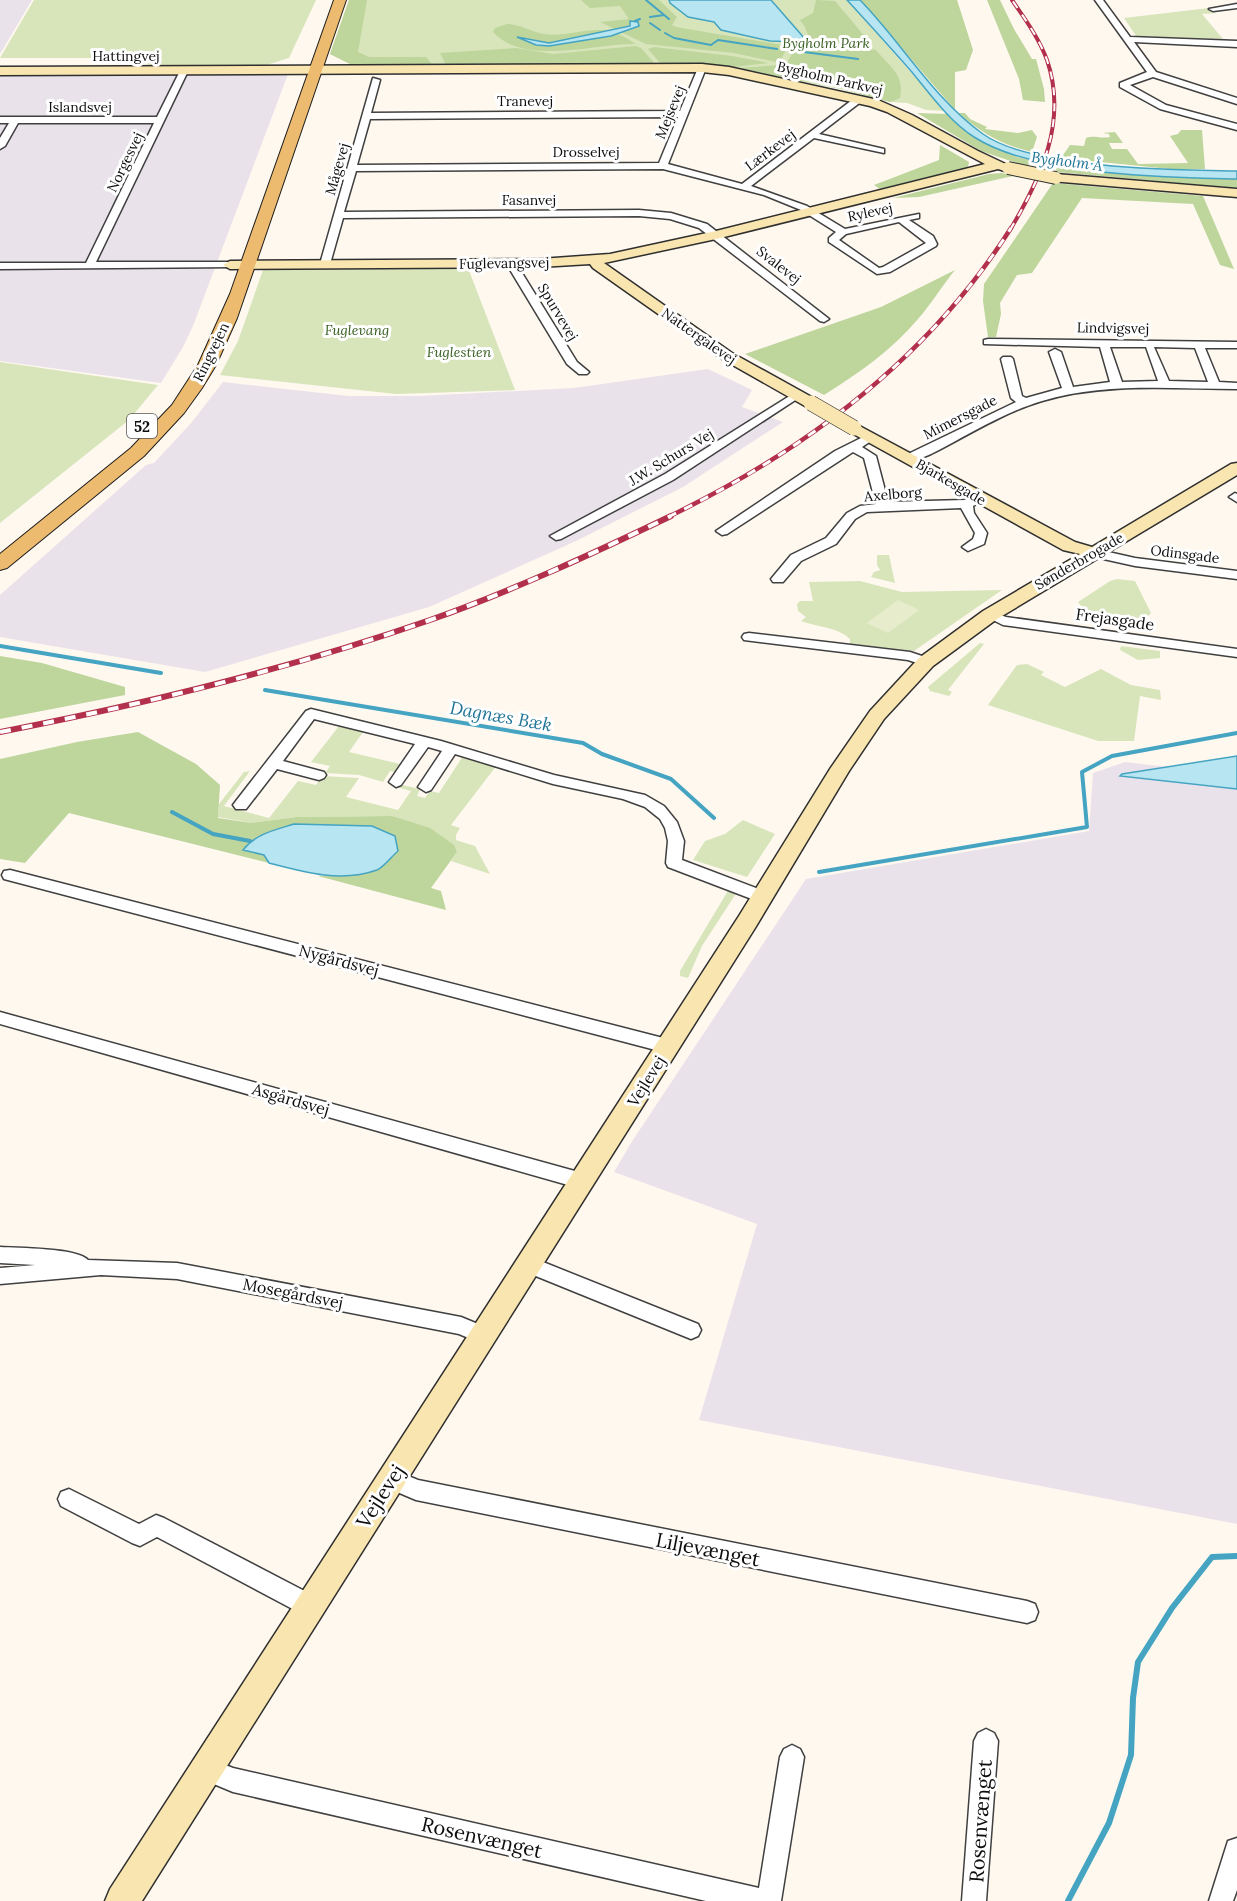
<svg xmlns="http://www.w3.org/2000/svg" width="1237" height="1901" font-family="Lora,serif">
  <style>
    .industrial { fill: #e9e2eb }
    .green { fill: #d8e5bb }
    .forest { fill: #bed59c }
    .pitch { fill: #e7edcc }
    .water { fill: #b7e5f1; stroke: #44a4c2; stroke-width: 1.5 }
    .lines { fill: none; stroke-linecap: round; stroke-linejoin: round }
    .stream-far2 { stroke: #44a4c2; stroke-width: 2 }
    .stream-far1 { stroke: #44a4c2; stroke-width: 4 }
    .stream { stroke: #44a4c2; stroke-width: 6 }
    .street-casing { stroke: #404040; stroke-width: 3 }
    .secondary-casing { stroke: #2f2f2f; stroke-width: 3 }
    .primary-casing { stroke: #1e1e1e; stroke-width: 2 }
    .street { fill: #fff; fill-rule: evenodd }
    .secondary { fill: #f8e5af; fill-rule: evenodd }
    .primary { fill: #edbb6f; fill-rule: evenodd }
    .rail-far2-casing { stroke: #b2304b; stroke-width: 4 }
    .rail-far1-casing { stroke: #b2304b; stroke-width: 4.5 }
    .rail-casing { stroke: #b2304b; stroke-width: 6 }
    .rail-far2 { stroke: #fff; stroke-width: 2; stroke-dasharray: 8; stroke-linecap: butt }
    .rail-far1 { stroke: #fff; stroke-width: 3; stroke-dasharray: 9; stroke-linecap: butt }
    .rail { stroke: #fff; stroke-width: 4; stroke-dasharray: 11; stroke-linecap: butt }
    .secondary-bridge-far1-casing { stroke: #2f2f2f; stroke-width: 14; stroke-linecap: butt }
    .secondary-bridge-casing { stroke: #2f2f2f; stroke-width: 16; stroke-linecap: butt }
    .secondary-bridge-far1 { stroke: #f8e5af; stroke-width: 12 }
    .secondary-bridge { stroke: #f8e5af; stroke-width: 15 }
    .labels { text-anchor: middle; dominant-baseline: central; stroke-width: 6; stroke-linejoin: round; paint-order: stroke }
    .far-park-label { font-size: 14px; font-style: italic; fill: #396023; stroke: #fff }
    .far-street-label { font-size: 14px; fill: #0d0d0d; stroke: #fff }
    .far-water-label { font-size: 15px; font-style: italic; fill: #207495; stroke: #fff }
    .shield { fill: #fff; stroke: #565656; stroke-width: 1.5 }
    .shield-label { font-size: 15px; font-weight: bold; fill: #0d0d0d }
    .street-label { font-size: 16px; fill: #0d0d0d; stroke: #fff }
    .water-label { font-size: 18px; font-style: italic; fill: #207495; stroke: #fff }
    .near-street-label { font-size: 20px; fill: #0d0d0d; stroke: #fff }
  </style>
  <rect width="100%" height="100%" fill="#fef8ef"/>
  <path class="industrial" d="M0,0H32L0,54Z
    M288,74L193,326L183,347L161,383L0,361V75Z
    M708,369L752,390L742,407L783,422L683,487L576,541L429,607L205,672L0,637V595L146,465L154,463L192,422L223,382L348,396H420L574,388Z
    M1125,762L1237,775V1524L699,1420L757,1224L614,1172L631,1143L806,879L1089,831L1093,773Z"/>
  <path class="green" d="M34,0H316L289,58L263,66H147L150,58H0Z
    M349,0H847L945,111L926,110L907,103L890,102L840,89L717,65H352L330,54Z
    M1209,8L1216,13L1202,14L1223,39L1136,36L1124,18Z
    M468,268L515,390L396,394L220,375L238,341L263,270Z
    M0,362L158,385L129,420L0,523Z
    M877,555H889L895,583L871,577L874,572L880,570L877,565Z
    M1117,579L1135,581L1151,613L1145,619L1085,611L1078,602L1110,581Z
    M860,581L902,592L1002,590L914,651L850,644V639C838,627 817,627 801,621L806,617L798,611L797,604L800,601H813L809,582Z
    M980,643L984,644L948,690L952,692L949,696L930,691L928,687Z
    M1121,646L1160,651V658L1138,660L1120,650Z
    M1027,664L1044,672L1041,675L1065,687L1101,669L1131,685L1160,690L1161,700L1140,696L1134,741H1098L988,705L1017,665Z
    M339,726L363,732L349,752L400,764L395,772L390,771L383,782L359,775L325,773L330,766L311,762Z
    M463,756L497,765L451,825L460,828L456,835V840L475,846L490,874L451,861L457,852L392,816L297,817L251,823L218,817L219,804L244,772L250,771L224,806L269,818L298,781L316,785L323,776L359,778L346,797L398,810L411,791L396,787L398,784L420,789L417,796L425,798L430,791L439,793Z
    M743,820L775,834L747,877L693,860L705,841L725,834Z
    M729,889L737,892L702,946L688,978L680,976V971Z"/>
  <path class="forest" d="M349,0H367L358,52L369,57H426L433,65H352L330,54Z
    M581,0H659L677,17L672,25L676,27L788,46L780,61L776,62L734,53L646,44L600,22L629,19L620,6L590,8Z
    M816,0L835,1L867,39L850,44L811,43L805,27L800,20L813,13Z
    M860,0H957L973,50L966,70L955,72V110Z
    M987,0H1000L1014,29L1032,59H1036L1044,89L1045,102L1023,100L1019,79Z
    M507,24C520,24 531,32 544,34C563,37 582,29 601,30C613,30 625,37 636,44C596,43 525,67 493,32L495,28Z
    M636,46L641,48L655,64L446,65L440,53L516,48L553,54Z
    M801,46H851L876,50C890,67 905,75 900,98L890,102L854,92V90L786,64L796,47Z
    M654,47L732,56L769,63L733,67L699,64H661L648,49Z
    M779,65L811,77L800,81L740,68Z
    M917,113L948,114L973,137L1017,157L1030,160L1028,167L981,151Z
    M958,113H965L970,119L987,127L985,129L1018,133L1032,130L1037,137L1032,152C1001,145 982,133 958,113Z
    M1181,130H1202L1205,169H1170L1061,158L1070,145L1084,146L1086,138C1095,135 1101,139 1110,137L1109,134L1103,133L1115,132L1123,143H1109L1112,149H1127L1138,164L1188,163L1170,136L1178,134Z
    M940,145L969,162L968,167L881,190L874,185L939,160Z
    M1057,165L1132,174L1237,179V188L1056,172Z
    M1002,173L1013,176L919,197L893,198L989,174Z
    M1053,183L1203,196L1234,269L1220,265L1193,204L1082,198L1032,273L1017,275L1000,303L1001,314L996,337H988L983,301L984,284Z
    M955,270C942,286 932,303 918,319C891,351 859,373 824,395L745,354L881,307Z
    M0,656L42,663L125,687V695L0,719Z
    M138,732L196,764L220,785L218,818L251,823L297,817L392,816L430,828L454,845L457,852L431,888L441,891L446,910L318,876L352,874L378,869L398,850H243L265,855L269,863L69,813L25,863L0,859V759L77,742Z"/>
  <path class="pitch" d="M898,600L919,610L888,633L867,623Z"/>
  <path class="water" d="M669,0H771L805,39L801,42L770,41L721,30L714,22L688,17L670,3Z
    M847,0H860C902,43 933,98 983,134C1032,169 1175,170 1237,171V179C1164,177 1035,176 974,137C949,121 930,94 911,71C890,47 869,24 847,0Z
    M630,21L638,22L639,26L611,36L549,46L536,45L517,37L549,43L630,26Z
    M1237,756V789L1120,776L1122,774Z
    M294,824L372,826L395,836L398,851C392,856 384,867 377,870C341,883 303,872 269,863L264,855L243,850C255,834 275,830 294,824Z"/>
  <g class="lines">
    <path class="stream-far2" d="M646,0L669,19
      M650,17L664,15
      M635,21L640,19
      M650,23L660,30
      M665,33L674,38L711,45L718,40L777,49
      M804,52L858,59"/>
    <path class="stream-far1" d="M0,646L161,673
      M265,690L583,743L602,754L671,779L714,818
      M172,812L213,834L250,841
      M819,872L1087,827L1082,772L1112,756L1237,733"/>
    <path class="stream" d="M1068,1901L1109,1823L1131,1755L1133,1698L1138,1662L1172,1608L1212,1557L1237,1556"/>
    <g class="street-casing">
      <path id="street" d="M1095,0H1103L1130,37L1237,41V47L1134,42L1156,72L1237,98V104L1153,77L1130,85L1166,105L1237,124V130L1160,109L1120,87V83L1147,72Z
        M1237,4V8L1213,11L1209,9Z
        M702,65L706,68L668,164L742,184L856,97H862V101L819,134L884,149V153L814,138L751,186L807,206L845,229L919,214V218L909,220L933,236L937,244L936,246L890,272L877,274L829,242V238L836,232L801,210L764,195L663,169L356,171L344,212L639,210L671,213L707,224L829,319L824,322L820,321L699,228L670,219L639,216L343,218L330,264L325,267L320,264L373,78L380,80L371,113L680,111L698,68ZM678,117L659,163L357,165L370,119ZM899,222L926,243L883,267L879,268L839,240L846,234Z
        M181,69L188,71L96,262H230L234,263V267L0,269V263H86L154,123H18L5,146L0,149V138L9,123H0V117H157Z
        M514,260L519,263V268L577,362L589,372L587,374H579L567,364L509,268V263Z
        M988,339L1237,342V348H1205L1219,382L1237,383V389C1172,389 1105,382 1042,401C1002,413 967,436 931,454L914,461H906V455L1016,402L1011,398L1001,359L1003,357H1011L1013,359L1022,396L1026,398L1062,388L1049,352L1055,349L1061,352L1073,387L1110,382L1100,347L984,344V340ZM1110,347H1146L1158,381L1122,382ZM1154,347L1195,348L1208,382L1169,381Z
        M796,392L800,393V397L673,480L561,539L556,540L550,536L665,474Z
        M871,433L877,437L862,447L876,456L888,502L965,500L981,495L985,496L987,499L973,506L974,513L987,533L984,544L968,551L962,547L973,539L975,533L961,508L867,512L855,519L836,544L801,561L783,582H773L771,579L791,555L826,538L847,513L860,506L876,504L864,458L853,452L727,534L722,535L716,531L835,451Z
        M1235,493L1237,494V502L1229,497Z
        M1095,549L1135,558L1237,571V579L1135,566L1090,556L1089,553Z
        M990,611L1006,617L1237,649V657L1003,625L983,615L985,612Z
        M749,633L910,652L931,659L933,662L926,666L908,660L744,640L742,637L744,634Z
        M311,709L441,741L554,775L645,795L664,806L677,822L684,841L682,860L769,893L771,897L769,901H757L668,867L666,863L668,841L665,828L660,819L645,807L623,799L553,784L455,754L431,790L426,792L418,787L442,751L428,747L401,785L396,787L389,782L415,744L314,719L283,761L324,772L326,775L324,778L319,780L277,769L246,809H236L233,805L236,801L306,711Z
        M10,870L667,1039L673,1041L676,1046L673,1051L667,1053L4,879L2,875L4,871Z
        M0,1012L582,1173L589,1176L591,1181L589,1186L582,1189L0,1024Z
        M0,1247C18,1248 78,1248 88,1260L177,1263L461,1317L490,1329L493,1335L490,1341L483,1344L459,1334L177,1279L101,1275L0,1284V1268L35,1265L0,1263Z
        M528,1256L698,1324L701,1330L698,1336L691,1339L521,1270L518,1264L521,1258Z
        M391,1469L418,1480L1027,1601L1035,1604L1038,1612L1035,1620L1027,1623L416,1500L383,1486L380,1479L383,1472Z
        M69,1489L139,1524L156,1515L164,1518L318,1598L321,1606L318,1614L310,1617L302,1614L157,1537L140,1546L132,1543L61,1506L58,1499L61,1492Z
        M986,1729L994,1733L998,1741L986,1901H962L974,1741L978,1733Z
        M792,1745L800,1749L804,1757L781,1901H706L233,1792L197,1777L193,1769L197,1761L205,1757L233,1768L759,1888L780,1757L784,1749Z
        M1237,1838V1890L1233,1901H1209L1228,1841Z"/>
    </g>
    <g class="secondary-casing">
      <path id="secondary" d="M702,64L729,67L878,100L912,115L978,151L1014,168L1008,172L998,169L716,239L604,263L732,353L817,400L819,403L817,406H805L722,359L593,268L590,264L540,267L230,269L223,265L230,261L540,259L610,254L716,231L985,164L887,112L870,106L729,75L702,72L0,75V67Z
        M1056,174L1237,189V197L1051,181L1049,178Z
        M854,423L1075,542L1092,547L1231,464L1237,463V475L997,619L933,666L884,719L849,771L755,928L142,1901H105L110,1889L739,916L830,769L870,711L919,658L983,611L1080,554L1063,550L848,431L846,428L848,425Z"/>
    </g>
    <g class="primary-casing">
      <path id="primary" d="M334,0H346L237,318L216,365L202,388L184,413L144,456L7,568L0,570V554L131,448L172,405L198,365L230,294Z"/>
    </g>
    <use href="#street" class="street"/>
    <use href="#secondary" class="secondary"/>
    <use href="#primary" class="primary"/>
    <g class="rail-far2-casing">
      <path id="rail-far2" d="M1010,230C1041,178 1068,121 1047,60C1039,38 1025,19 1012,0"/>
    </g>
    <g class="rail-far1-casing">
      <path id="rail-far1" d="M668,517C805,451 928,359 1011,228"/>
    </g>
    <g class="rail-casing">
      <path id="rail" d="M0,732C146,704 289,669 430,620C512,591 592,554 671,516"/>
    </g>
    <use href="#rail-far2" class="rail-far2"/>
    <use href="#rail-far1" class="rail-far1"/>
    <use href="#rail" class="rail"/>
    <g class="secondary-bridge-far1-casing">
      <path id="secondary-bridge-far1" d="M1008,168L1056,178"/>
    </g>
    <g class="secondary-bridge-casing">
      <path id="secondary-bridge" d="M811,403L854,428"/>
    </g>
    <use href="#secondary-bridge-far1" class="secondary-bridge-far1"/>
    <use href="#secondary-bridge" class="secondary-bridge"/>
  </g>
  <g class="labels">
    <g class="far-park-label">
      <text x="826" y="43">Bygholm Park</text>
      <text x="357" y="330">Fuglevang</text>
      <text x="459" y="352">Fuglestien</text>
    </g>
    <g class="far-street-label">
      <text x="126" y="56">Hattingvej</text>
      <text transform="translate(830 78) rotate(13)">Bygholm Parkvej</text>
      <text x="525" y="101">Tranevej</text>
      <text x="80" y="107">Islandsvej</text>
      <text transform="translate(670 112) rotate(-68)">Mejsevej</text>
      <text transform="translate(770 150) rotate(-37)">Lærkevej</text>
      <text x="586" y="152">Drosselvej</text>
      <text transform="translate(125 162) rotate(-64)">Norgesvej</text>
      <text transform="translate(337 169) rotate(-74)">Mågevej</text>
      <text x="529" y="200">Fasanvej</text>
      <text transform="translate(870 212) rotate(-12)">Rylevej</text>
      <text transform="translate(504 263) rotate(-1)">Fuglevangsvej</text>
      <text transform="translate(779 265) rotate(38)">Svalevej</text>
      <text transform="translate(558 312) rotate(59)">Spurvevej</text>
      <text transform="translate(1113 328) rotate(1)">Lindvigsvej</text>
      <text transform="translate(699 336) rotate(35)">Nattergalevej</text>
      <text transform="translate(211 352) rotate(-64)">Ringvejen</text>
      <text transform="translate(960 417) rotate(-27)">Mimersgade</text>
      <text transform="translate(671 457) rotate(-31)">J.W. Schurs Vej</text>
      <text transform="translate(951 482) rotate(30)">Bjarkesgade</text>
      <text transform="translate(893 494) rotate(-5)">Axelborg</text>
      <text transform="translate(1185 554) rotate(7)">Odinsgade</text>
      <text transform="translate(1079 561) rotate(-30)">Sønderbrogade</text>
    </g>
    <g class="far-water-label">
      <text transform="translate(1067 161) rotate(7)">Bygholm Å</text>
    </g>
    <rect class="shield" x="127" y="414" width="30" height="24" rx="4.5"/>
    <g class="shield-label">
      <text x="142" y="426">52</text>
    </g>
    <g class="street-label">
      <text transform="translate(1115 619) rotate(8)">Frejasgade</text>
      <text transform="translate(339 960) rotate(15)">Nygårdsvej</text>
      <text transform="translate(646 1081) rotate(-58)">Vejlevej</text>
      <text transform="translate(291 1099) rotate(16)">Asgårdsvej</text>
      <text transform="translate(293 1293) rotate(11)">Mosegårdsvej</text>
    </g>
    <g class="water-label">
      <text transform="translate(501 716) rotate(10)">Dagnæs Bæk</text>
    </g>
    <g class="near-street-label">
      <text transform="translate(380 1496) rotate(-57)">Vejlevej</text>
      <text transform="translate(708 1549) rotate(11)">Liljevænget</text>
      <text transform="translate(980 1821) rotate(-86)">Rosenvænget</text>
      <text transform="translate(482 1837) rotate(13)">Rosenvænget</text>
    </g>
  </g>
</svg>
